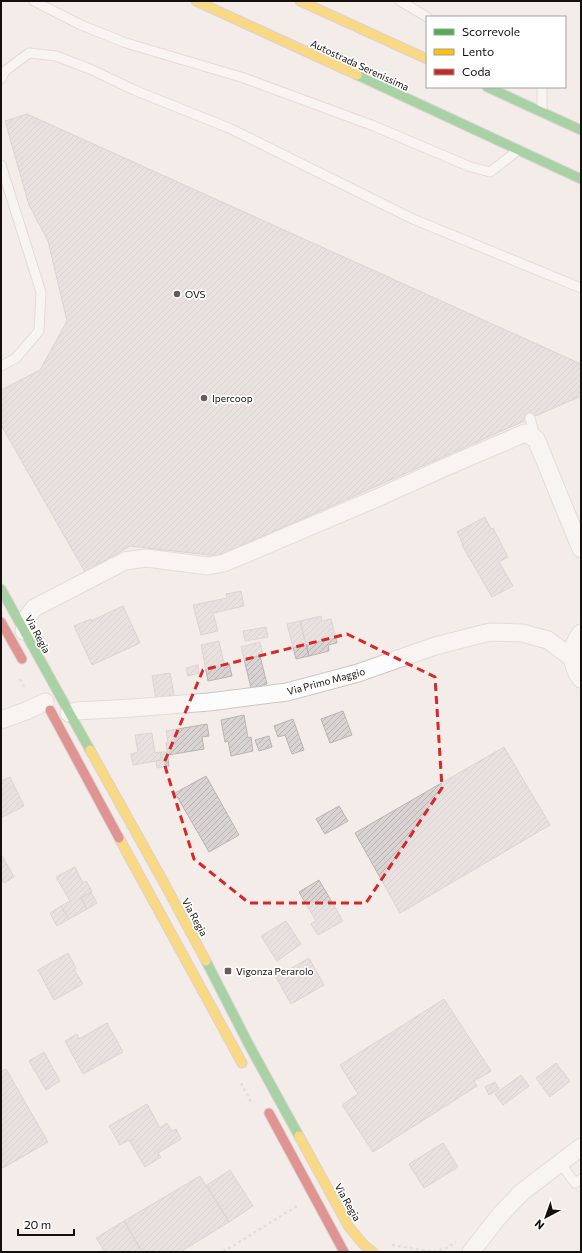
<svg xmlns="http://www.w3.org/2000/svg" width="582" height="1253" font-family="Commissioner,sans-serif">
  <style>
    .building { fill: url(#building-hatch); stroke: #bab4b4 }
    .lines { fill: none; stroke-linecap: round; stroke-linejoin: round }
    .lane-casing { stroke: #ccc6c3; stroke-width: 11 }
    .street-casing { stroke: #ccc6c3; stroke-width: 19 }
    .fast-casing { stroke: #bab1ba; stroke-width: 11 }
    .slow-casing { stroke: #bab1ba; stroke-width: 11 }
    .jam-casing { stroke: #bab1ba; stroke-width: 11 }
    .path { stroke: #cecbca; stroke-width: 2.5; stroke-dasharray: 3 3; stroke-linecap: butt }
    .lane { stroke: #fdfcfc; stroke-width: 9 }
    .street { stroke: #fdfcfc; stroke-width: 17 }
    .fast { stroke: #4caf50; stroke-width: 9 }
    .slow { stroke: #ffc107; stroke-width: 9 }
    .jam { stroke: #c62828; stroke-width: 9 }
    .marked { fill: none; stroke: #d62828; stroke-width: 3; stroke-dasharray: 8 5; stroke-linejoin: round }
    .poi-dot { fill: #625c5a; stroke: #fff; stroke-width: 1.5 }
    .labels { text-anchor: middle; dominant-baseline: central; stroke-width: 3.5; stroke-linejoin: round; paint-order: stroke }
    .street-label { font-size: 10px; fill: #140f0d; stroke: #fff }
    .poi-label { font-size: 10px; fill: #140f0d; stroke: #fff; text-anchor: start }
  </style>
  <defs>
    <pattern id="building-hatch" width="6" height="6" patternUnits="userSpaceOnUse"><rect width="6" height="6" fill="#d9d3d3"/><path d="M-1 1l2-2M0 6l6-6M5 7l2-2" fill="none" stroke="#b9b4b4"/></pattern>
  </defs>
  <rect width="100%" height="100%" fill="#f4ece9"/>
  <path class="building" d="M27,114L581,364V396L218,556L130,546L85,572L1,425V390L40,370L67,321L48,241L29,205L5,121Z
    M485,517L491,529L493,528L508,557L499,562L513,586L492,597L463,547L462,545L463,544L457,532Z
    M241,591L244,606L213,613L218,631L201,635L193,605L227,598L226,594Z
    M123,606L140,643L92,665L74,626L91,619V621Z
    M321,616L322,621L331,619L337,643L328,645L329,651L309,656L300,621Z
    M300,621L309,656L296,659L287,624Z
    M266,627L268,637L245,641L243,631Z
    M219,641L224,664L229,663L232,676L208,681L201,645Z
    M260,642L263,655L244,659L241,647Z
    M260,656L267,684L251,688L244,659Z
    M198,665L199,673L188,676L186,668Z
    M170,673L174,695L156,699L152,676Z
    M343,711L352,735L330,743L321,719Z
    M244,715L248,738L251,737L253,751L231,756L228,741L225,742L221,720Z
    M293,719L304,750L292,754L285,735L278,737L274,726Z
    M207,724L209,736L202,737L204,749L168,755L166,743L168,742L166,731Z
    M152,733L155,753L161,752L162,760L133,765L131,754L138,752L135,735Z
    M269,736L272,747L259,751L255,740Z
    M504,747L550,825L400,913L355,833Z
    M161,752H167L169,766L157,768L156,761L162,760Z
    M206,776L239,835L209,852L175,793Z
    M10,777L24,806L1,818V781Z
    M339,806L348,821L325,834L316,819Z
    M1,854L14,877L4,883L1,878Z
    M75,867L83,883L86,881L92,891L81,898L87,909L69,919L61,906L70,901L56,877Z
    M319,880L343,921L318,935L311,924L316,921L299,892Z
    M91,892L97,903L87,909L81,898Z
    M61,906L69,919L57,926L50,913Z
    M286,921L301,944L277,961L261,936Z
    M68,953L76,968L74,969L83,984L54,1000L38,970Z
    M309,958L324,985L291,1004L276,977Z
    M444,999L491,1071L474,1081L477,1086L373,1152L342,1105L358,1094L340,1065Z
    M107,1023L123,1052L83,1074L65,1041L77,1034L79,1039Z
    M44,1052L60,1081L46,1090L29,1061Z
    M556,1063L570,1081L550,1097L536,1078Z
    M6,1069L48,1142L3,1168L1,1165V1072Z
    M521,1075L529,1086L503,1105L495,1094Z
    M495,1082L499,1089L489,1095L485,1087Z
    M147,1104L160,1128L167,1123L172,1131L176,1129L181,1139L158,1153L161,1157L145,1167L129,1140L120,1145L109,1126Z
    M443,1143L458,1167L424,1188L409,1164Z
    M230,1170L253,1206L229,1222L207,1185Z
    M200,1176L229,1222L180,1252H142L124,1221Z
    M124,1221L142,1252H105L96,1238Z"/>
  <g class="lines">
    <g class="lane-casing">
      <path id="lane" d="M34,1L81,25L126,43L244,78L374,126L468,166L490,172L517,151
        M400,1L427,17
        M1,79L5,71L29,53L56,56L90,69L134,90L229,128L413,219L581,288
        M542,111V87
        M1,165L41,292L39,331L16,358L1,366
        M530,418L536,439
        M560,1163L575,1183L581,1179"/>
    </g>
    <g class="street-casing">
      <path id="street" d="M24,631L28,616L34,608L125,561L146,558L208,566L224,563L377,498L448,466L525,433L536,439L581,549
        M581,633C570,646 570,666 581,679
        M69,713L76,711L132,708L209,702L287,692L358,673L435,646L490,632L522,633L548,640L572,658
        M1,720L26,711L45,702
        M471,1252L500,1215L522,1192L581,1147"/>
    </g>
    <g class="fast-casing">
      <path id="fast" d="M357,75L581,179
        M487,87L581,130
        M1,589L90,750
        M206,961L249,1045L299,1136"/>
    </g>
    <g class="slow-casing">
      <path id="slow" d="M196,1L357,75
        M300,1L427,59
        M90,750L163,881L206,961
        M119,838L242,1063
        M299,1136L349,1227L364,1245L373,1252"/>
    </g>
    <g class="jam-casing">
      <path id="jam" d="M1,622L22,659
        M50,710L119,838
        M269,1113L344,1252"/>
    </g>
    <path class="path" d="M20,679L24,687
      M241,1083L252,1104
      M392,1245L433,1252L446,1248L456,1242
      M223,1252L297,1206"/>
    <use href="#lane" class="lane"/>
    <use href="#street" class="street"/>
    <use href="#fast" class="fast"/>
    <use href="#slow" class="slow"/>
    <use href="#jam" class="jam"/>
  </g>
  <path d="M0 0H582V1253H0ZM347,634L435,677L442,788L366,903H249L194,859L164,763L203,670Z" fill="#f4ece9" fill-opacity=".55" fill-rule="evenodd"/>
  <path class="marked" d="M347,634L435,677L442,788L366,903H249L194,859L164,763L203,670Z"/>
  <g class="poi-dot">
    <circle cx="177" cy="294" r="4"/>
    <circle cx="204" cy="398" r="4"/>
    <rect x="224" y="967" width="8" height="8" rx="2"/>
  </g>
  <g class="labels">
    <g class="street-label">
      <text transform="translate(360 65) rotate(25)">Autostrada Serenissima</text>
      <text transform="translate(38 634) rotate(62)">Via Regia</text>
      <text transform="translate(326 681) rotate(-15)">Via Primo Maggio</text>
      <text transform="translate(195 917) rotate(61)">Via Regia</text>
      <text transform="translate(348 1202) rotate(60)">Via Regia</text>
    </g>
    <g class="poi-label">
      <text x="185" y="294">OVS</text>
      <text x="212" y="398">Ipercoop</text>
      <text x="236" y="971">Vigonza Perarolo</text>
    </g>
  </g>
  <rect width="582" height="1253" fill="none" stroke="#140f0d" stroke-width="4"/>
  <rect x="426" y="16" width="140" height="72" fill="#ffffff" stroke="#a19f9e"/>
  <rect x="434" y="29" width="20" height="6" fill="#4caf50" stroke="#a19f9e"/>
  <text x="462" y="36" font-size="12" fill="#140f0d">Scorrevole</text>
  <rect x="434" y="49" width="20" height="6" fill="#ffc107" stroke="#a19f9e"/>
  <text x="462" y="56" font-size="12" fill="#140f0d">Lento</text>
  <rect x="434" y="69" width="20" height="6" fill="#c62828" stroke="#a19f9e"/>
  <text x="462" y="76" font-size="12" fill="#140f0d">Coda</text>
  <g transform="translate(546 1217) rotate(221)" stroke="#ffffff" stroke-width="3" paint-order="stroke">
  <path d="M0-3L7 15L0 10L-7 15Z" fill="#140f0d"/>
  <text y="-6" font-size="11" font-weight="bold" text-anchor="middle" fill="#140f0d">N</text>
  </g>
  <path d="M18 1229v6h56v-6" fill="none" stroke="#140f0d" stroke-width="2"/>
  <text x="24" y="1229" font-size="12" fill="#140f0d" stroke="#ffffff" stroke-width="3" paint-order="stroke">20 m</text>
</svg>
